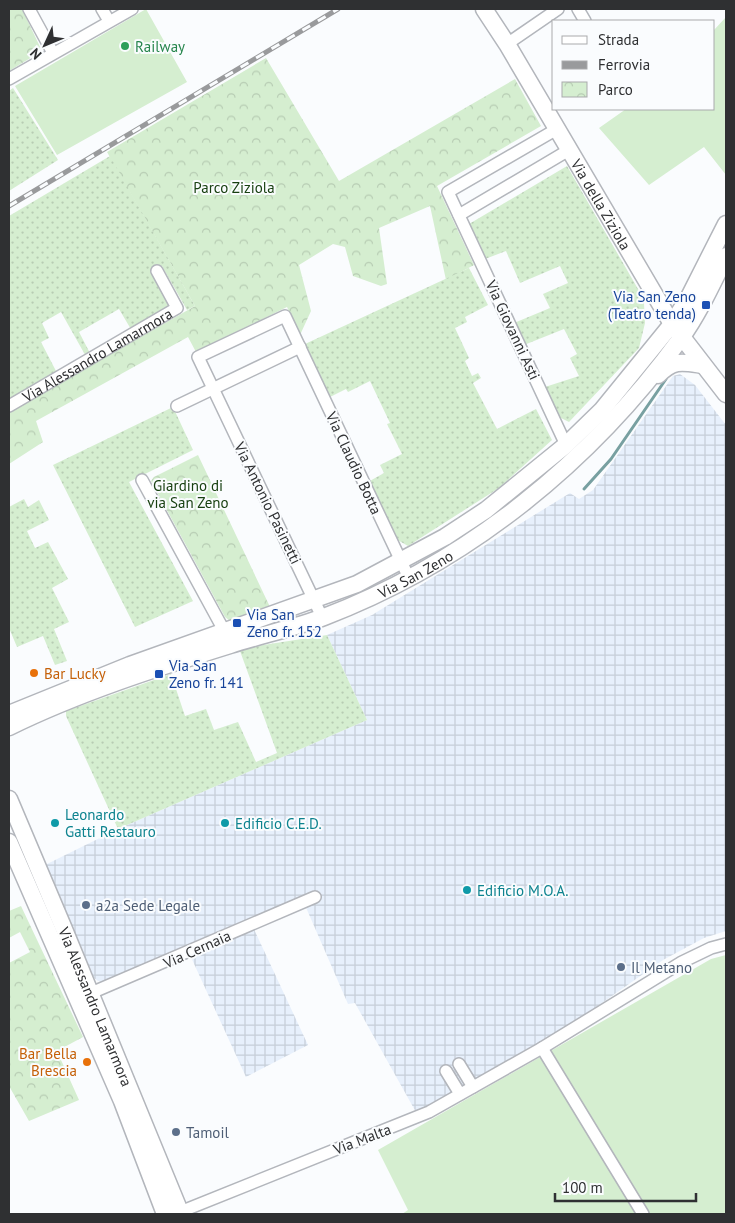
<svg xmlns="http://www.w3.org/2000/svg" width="735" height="1223" font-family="'PT Sans',sans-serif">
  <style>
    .industrial { fill: url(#industrial-grid) }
    .grass { fill: #d5eed0 }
    .park { fill: url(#park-crowns) }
    .garden { fill: url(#garden-dots) }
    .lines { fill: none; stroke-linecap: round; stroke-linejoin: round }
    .stream { stroke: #78a0a1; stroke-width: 3 }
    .street-casing { stroke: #b3b6bc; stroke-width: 14 }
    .secondary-casing { stroke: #b3b6bc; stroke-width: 19 }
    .street { stroke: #fff; stroke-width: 11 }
    .secondary { stroke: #fff; stroke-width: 16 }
    .rail-casing { stroke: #999a9c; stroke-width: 5 }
    .rail { stroke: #fafcfe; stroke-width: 3; stroke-dasharray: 9; stroke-linecap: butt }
    .leisure-dot { fill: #2e9e5b; stroke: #fafcfe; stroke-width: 2 }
    .transit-dot { fill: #1a4fb4; stroke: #fafcfe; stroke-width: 2 }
    .food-dot { fill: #e8710a; stroke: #fafcfe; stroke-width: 2 }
    .culture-dot { fill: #0f9aa8; stroke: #fafcfe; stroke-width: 2 }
    .service-dot { fill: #5c6f8a; stroke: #fafcfe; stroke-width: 2 }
    .labels { text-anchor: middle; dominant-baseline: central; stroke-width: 4; stroke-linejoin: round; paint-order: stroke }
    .leisure-label { font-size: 15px; fill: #27864d; stroke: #fafcfe; text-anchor: start }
    .park-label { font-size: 15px; fill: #184011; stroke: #fafcfe }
    .street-label { font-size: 15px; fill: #2f3032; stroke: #fafcfe }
    .transit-label { font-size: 15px; fill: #164399; stroke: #fafcfe; text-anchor: start }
    .food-label { font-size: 15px; fill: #c56008; stroke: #fafcfe; text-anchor: start }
    .culture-label { font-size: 15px; fill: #0d838f; stroke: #fafcfe; text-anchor: start }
    .service-label { font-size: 15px; fill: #4e5e75; stroke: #fafcfe; text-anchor: start }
  </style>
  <defs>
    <pattern id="industrial-grid" width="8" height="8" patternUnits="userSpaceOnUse" patternTransform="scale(1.25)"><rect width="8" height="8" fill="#e7f0fc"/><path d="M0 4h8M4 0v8" fill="none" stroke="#c6ced8"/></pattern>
    <pattern id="park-crowns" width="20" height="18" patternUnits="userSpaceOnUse" patternTransform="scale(1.25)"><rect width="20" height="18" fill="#d5eed0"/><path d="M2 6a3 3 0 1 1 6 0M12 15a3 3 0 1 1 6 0" fill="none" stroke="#b7ccb3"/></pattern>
    <pattern id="garden-dots" width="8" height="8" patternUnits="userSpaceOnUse" patternTransform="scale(1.25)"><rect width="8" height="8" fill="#d5eed0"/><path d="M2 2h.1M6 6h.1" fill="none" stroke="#b7ccb3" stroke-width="1.8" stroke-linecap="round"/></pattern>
  </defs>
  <rect width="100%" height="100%" fill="#fafcfe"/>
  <path class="industrial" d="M680,374L695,385L726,425V931L704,938L663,960L585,1015L517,1059L417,1114L355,1003L348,1004L301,896L106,982L98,981L90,975L45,865L118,829L367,720L327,635L372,615L570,493L579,499L593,490L673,376Z
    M253,927L308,1045L246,1077L190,955Z"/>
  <path class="grass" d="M146,9L187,82L57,155L15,86Z
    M726,10V175L704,147L649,185L599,128L626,109H714V30L726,17Z
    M726,955V1214H402L408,1210L378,1150L711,959Z"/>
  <path class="park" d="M9,9H22L42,51L9,71Z
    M266,58L339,181L515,79L541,126L437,186L474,265L446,280L430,206L379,228L387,284L381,286L353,276L345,247L333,244L299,265L311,311L300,335L287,307L196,352L188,337L36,421L43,442L9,464V412L195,306L107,152Z
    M198,455L271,609L266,607L260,609L257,613L233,620L230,621L225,617L151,481L154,477Z
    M21,906L83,1037L57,1051L79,1100L29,1121L9,1086V963L30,952L20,932L9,938V911Z"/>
  <path class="garden" d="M13,88L58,160L9,191V91Z
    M110,156L195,306L187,310L162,266L152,272L170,304L167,311L132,331L119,309L79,332L92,357L88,360L61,312L42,323L49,338L41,342L56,371L9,399V216Z
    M567,166L638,289L644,303L645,323L639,348L569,422L559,417L545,387L579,376L570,358L577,354L564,329L524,345L514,323L550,308L543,294L568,283L560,266L520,283L506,251L485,259L469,224Z
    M469,268L488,305L465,317L467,322L455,328L469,358L465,361L472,376L478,373L481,378L473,383L497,429L536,409L552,440L499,488L408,546L396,539L368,482L384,473L380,465L402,454L387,424L390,423L370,381L348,392L346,389L330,397L305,344Z
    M173,407L193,450L129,482L193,601L135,627L53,465Z
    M24,499L28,507L39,500L49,520L27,531L35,548L48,542L68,579L52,588L69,622L54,629L67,661L55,665L43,636L17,647L9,628V507Z
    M327,635L367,720L118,829L66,716V711L171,674L185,716L206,709L214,730L238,722L256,762L277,753L240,651L257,646Z"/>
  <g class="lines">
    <path class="stream" d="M584,489L611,459L666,379"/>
    <g class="street-casing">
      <g id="street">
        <path d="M29,9L53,53"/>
        <path d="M102,9L109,21"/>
        <path d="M578,9L585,21"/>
        <path d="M507,44L558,9"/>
        <path d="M9,79L132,9"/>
        <path d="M557,129L448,192L566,445"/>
        <path d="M459,215L569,150"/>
        <path id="s1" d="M9,406L177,308L157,271"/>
        <path d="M177,406L300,347"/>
        <path d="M142,480L227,636"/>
        <path d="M322,617L198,357L285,316L409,578"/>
        <path d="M84,996L315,897"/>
        <path d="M542,1048L643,1214"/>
        <path d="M459,1064L473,1087"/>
        <path d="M446,1071L460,1094"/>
        <path d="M175,1214L429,1112L542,1048L682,962L711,948L726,944"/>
      </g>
    </g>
    <g class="secondary-casing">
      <g id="secondary">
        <path id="s2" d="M484,9L507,44L672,324L726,394"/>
        <path d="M658,375C674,359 682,362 703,365"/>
        <path d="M9,714L130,665L357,584L445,537L486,510L566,445L602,410L672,324L689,297L726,224"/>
        <path id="s3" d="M9,727C78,693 156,668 230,645C261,635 294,628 324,617C468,562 591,462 681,338C699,313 712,284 726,256"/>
        <path id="s4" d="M9,799L64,929L181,1214"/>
        <path d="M9,842L122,1101L165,1214"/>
      </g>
    </g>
    <use href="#street" class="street"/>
    <use href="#secondary" class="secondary"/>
    <g class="rail-casing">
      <path id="rail" d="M9,206L338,9"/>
    </g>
    <use href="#rail" class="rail"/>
  </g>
  <circle class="leisure-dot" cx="125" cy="46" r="5"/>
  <g class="transit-dot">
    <rect x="701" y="300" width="10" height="10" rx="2.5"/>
    <rect x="232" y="618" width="10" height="10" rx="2.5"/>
    <rect x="154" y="669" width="10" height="10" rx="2.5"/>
  </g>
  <g class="food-dot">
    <circle cx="34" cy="673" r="5"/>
    <circle cx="87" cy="1062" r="5"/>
  </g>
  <g class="culture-dot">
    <circle cx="55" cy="823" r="5"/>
    <circle cx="225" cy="823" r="5"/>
    <circle cx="467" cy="890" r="5"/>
  </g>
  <g class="service-dot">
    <circle cx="86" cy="905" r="5"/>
    <circle cx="621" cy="967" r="5"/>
    <circle cx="176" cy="1132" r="5"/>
  </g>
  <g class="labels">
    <g class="leisure-label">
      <text x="135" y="46">Railway</text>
    </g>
    <g class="park-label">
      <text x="234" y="187">Parco Ziziola</text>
      <text x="188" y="485">Giardino di<tspan x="188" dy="17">via San Zeno</tspan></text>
    </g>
    <g class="street-label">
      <text stroke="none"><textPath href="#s2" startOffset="228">Via della Ziziola</textPath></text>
      <text transform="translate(513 330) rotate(65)">Via Giovanni Asti</text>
      <text stroke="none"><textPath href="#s1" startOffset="102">Via Alessandro Lamarmora</textPath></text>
      <text transform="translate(354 463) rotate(65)">Via Claudio Botta</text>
      <text transform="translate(268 503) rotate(64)">Via Antonio Pasinetti</text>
      <text stroke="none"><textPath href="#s3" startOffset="435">Via San Zeno</textPath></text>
      <text transform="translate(197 949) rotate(-24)">Via Cernaia</text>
      <text stroke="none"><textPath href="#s4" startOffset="225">Via Alessandro Lamarmora</textPath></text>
      <text transform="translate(362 1139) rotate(-21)">Via Malta</text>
    </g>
    <g class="transit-label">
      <text x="696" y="296" text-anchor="end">Via San Zeno<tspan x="696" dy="17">(Teatro tenda)</tspan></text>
      <text x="247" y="614">Via San<tspan x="247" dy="17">Zeno fr. 152</tspan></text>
      <text x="169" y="665">Via San<tspan x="169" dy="17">Zeno fr. 141</tspan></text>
    </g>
    <g class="food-label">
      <text x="44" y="673">Bar Lucky</text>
      <text x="77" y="1053" text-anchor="end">Bar Bella<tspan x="77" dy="17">Brescia</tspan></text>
    </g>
    <g class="culture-label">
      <text x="65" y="814">Leonardo<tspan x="65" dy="17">Gatti Restauro</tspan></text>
      <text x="235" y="823">Edificio C.E.D.</text>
      <text x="477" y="890">Edificio M.O.A.</text>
    </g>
    <g class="service-label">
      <text x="96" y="905">a2a Sede Legale</text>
      <text x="631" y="967">Il Metano</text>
      <text x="186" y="1132">Tamoil</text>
    </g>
  </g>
  <rect width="735" height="1223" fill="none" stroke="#2f3032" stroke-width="20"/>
  <rect x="552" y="20" width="162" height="90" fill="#fafcfe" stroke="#a9aaac"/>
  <rect x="562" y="36" width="25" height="8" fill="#ffffff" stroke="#a9aaac"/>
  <text x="598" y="45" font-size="15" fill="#2f3032">Strada</text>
  <rect x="562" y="61" width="25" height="8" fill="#999a9c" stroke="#a9aaac"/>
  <text x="598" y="70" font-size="15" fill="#2f3032">Ferrovia</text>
  <rect x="562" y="82" width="25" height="15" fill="url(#park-crowns)" stroke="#a9aaac"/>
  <text x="598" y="95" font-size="15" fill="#2f3032">Parco</text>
  <g transform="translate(45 45) rotate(226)" stroke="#fafcfe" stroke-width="4" paint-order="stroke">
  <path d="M0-4L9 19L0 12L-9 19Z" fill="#2f3032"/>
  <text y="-8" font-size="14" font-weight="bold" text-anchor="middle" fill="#2f3032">N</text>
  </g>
  <path d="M555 1193v8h141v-8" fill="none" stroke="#2f3032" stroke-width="2.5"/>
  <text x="562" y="1193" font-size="15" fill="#2f3032" stroke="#fafcfe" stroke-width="4" paint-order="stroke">100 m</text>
</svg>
